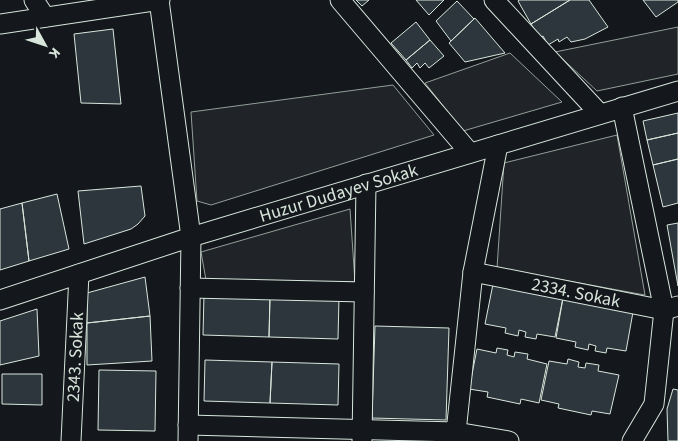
<svg xmlns="http://www.w3.org/2000/svg" width="678" height="441" font-family="'Source Sans 3',sans-serif">
  <style>
    .green { fill: #202428; stroke: #939e99 }
    .building { fill: #2c363c; stroke: #d8e6dc }
    .lines { fill: none; stroke-linecap: round; stroke-linejoin: round }
    .minor-casing { stroke: #d8e6dc; stroke-width: 21 }
    .minor { stroke: #14181c; stroke-width: 19 }
    .labels { text-anchor: middle; dominant-baseline: central; stroke-width: 4; stroke-linejoin: round; paint-order: stroke }
    .street-label { font-size: 18px; fill: #d8e6dc; stroke: #14181c }
  </style>
  <rect width="100%" height="100%" fill="#14181c"/>
  <path class="green" d="M678,27V74L597,91L555,52Z
    M510,53L562,102L463,131L425,83Z
    M393,85L434,135L211,205L197,201L191,112Z
    M617,135L645,295L497,268L504,163Z
    M350,209L355,282L206,280L201,252Z"/>
  <path class="building" d="M356,0H369L362,6Z
    M416,0H444L429,15Z
    M519,0H570L531,24L518,1Z
    M570,0H589L608,27L585,39L571,42L567,37L559,42L558,39L548,45L543,36L540,38L531,24Z
    M643,0H678V2L656,17Z
    M457,1L474,19L451,41L436,21Z
    M475,18L505,53L465,62L449,43Z
    M416,22L430,40L406,60L391,43Z
    M113,29L121,104L81,103L74,34Z
    M430,40L444,56L429,68L425,63L420,68L417,63L412,68L406,60Z
    M678,113V133L647,140L643,121Z
    M678,133V159L653,165L647,140Z
    M678,159V203L663,207L653,165Z
    M141,186L145,216L138,224L131,229L84,244L78,191Z
    M57,194L69,249L29,261L22,203Z
    M22,203L29,261L0,270V209Z
    M678,223V286L667,225Z
    M145,277L150,316L87,323V293Z
    M493,284L563,298L555,337L537,334L536,339L525,337L526,332L519,330L518,336L505,333L506,328L485,324Z
    M204,294L270,296L269,337L203,335Z
    M270,296L339,297L338,339L269,337Z
    M563,298L633,312L626,351L607,348L606,353L595,351L596,346L589,344L588,350L575,347L576,342L556,338Z
    M37,309L39,356L0,365V321Z
    M150,316L152,361L87,365V323Z
    M375,326L449,328L446,420L372,418Z
    M497,348L508,350L507,355L514,357L515,352L528,354L527,359L547,364L539,403L521,399L520,404L487,397L488,392L469,389L477,349L496,353Z
    M568,359L579,362L578,367L585,368L586,363L599,365L598,371L619,375L610,414L592,411L591,415L558,408L559,404L541,400L549,361L567,364Z
    M205,360L272,362L270,403L204,401Z
    M272,362L339,364L338,405L270,403Z
    M99,370L156,371L155,431L98,430Z
    M2,374H42V405L2,404Z
    M673,389L678,390V441H668L667,409Z"/>
  <g class="lines">
    <g class="minor-casing">
      <g id="minor">
        <path d="M34,0L45,17"/>
        <path d="M159,0L191,237L188,441"/>
        <path d="M340,0L470,153"/>
        <path d="M494,0L600,114"/>
        <path d="M0,24L160,0"/>
        <path d="M622,107L664,310L654,404L632,441"/>
        <path id="s1" d="M473,272L664,310L678,306"/>
        <path d="M190,288L364,292"/>
        <path id="s2" d="M0,300L191,237L678,91"/>
        <path d="M188,425L456,432L473,272L498,145"/>
        <path id="s3" d="M71,441L79,274"/>
        <path d="M362,441L366,184"/>
        <path d="M456,441V432L509,441"/>
      </g>
    </g>
    <use href="#minor" class="minor"/>
  </g>
  <g class="labels">
    <g class="street-label">
      <text stroke="none"><textPath href="#s2" startOffset="355">Huzur Dudayev Sokak</textPath></text>
      <text stroke="none"><textPath href="#s1" startOffset="105">2334. Sokak</textPath></text>
      <text stroke="none"><textPath href="#s3" startOffset="84">2343. Sokak</textPath></text>
    </g>
  </g>
  <g transform="translate(45 45) rotate(130)" stroke="#14181c" stroke-width="4" paint-order="stroke">
  <path d="M0-4L9 19L0 12L-9 19Z" fill="#d8e6dc"/>
  <text y="-8" font-size="14" font-weight="bold" text-anchor="middle" fill="#d8e6dc">K</text>
  </g>
</svg>
